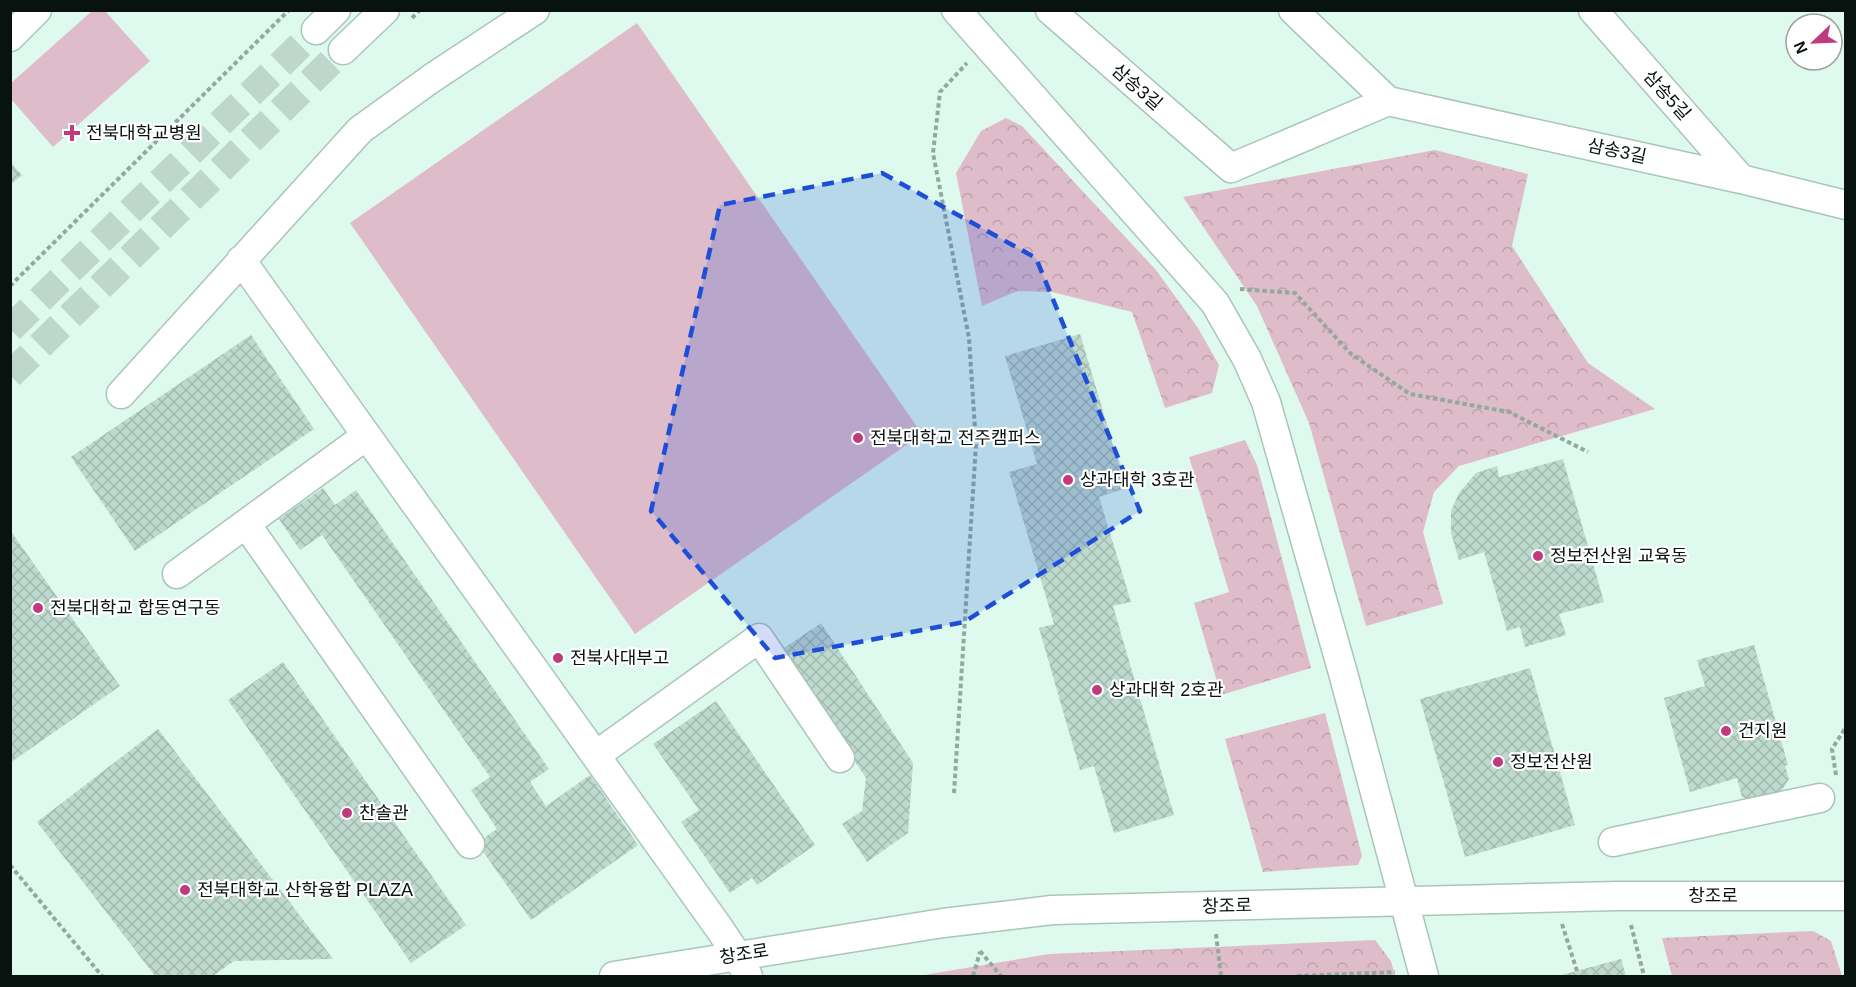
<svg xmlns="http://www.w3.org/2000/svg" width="1856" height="987" font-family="Helvetica,'Noto Sans KR',sans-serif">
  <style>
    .park { fill: url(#park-crowns) }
    .garden { fill: #dfbcc9 }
    .building { fill: url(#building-cross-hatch) }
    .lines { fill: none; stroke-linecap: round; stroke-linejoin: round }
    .minor-tunnel { stroke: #bed7cd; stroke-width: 28; stroke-dasharray: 28 14; stroke-linecap: butt }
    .minor-casing { stroke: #aac5ba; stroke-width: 31 }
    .path { stroke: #93a9a0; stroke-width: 4; stroke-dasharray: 4.5 3; stroke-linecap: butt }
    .minor { stroke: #fff; stroke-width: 28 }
    .marked { fill: #1d4ed8; fill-opacity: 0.2; stroke: #1d4ed8; stroke-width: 4.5; stroke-dasharray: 12 8; stroke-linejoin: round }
    .poi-dot { fill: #c03b7d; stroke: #fff; stroke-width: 2 }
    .labels { text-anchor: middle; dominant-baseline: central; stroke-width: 4.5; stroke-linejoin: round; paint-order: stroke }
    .street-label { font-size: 18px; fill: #08120f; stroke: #fff }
    .poi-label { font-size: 18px; fill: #08120f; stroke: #fff; text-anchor: start }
  </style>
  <defs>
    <pattern id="park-crowns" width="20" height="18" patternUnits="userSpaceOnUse" patternTransform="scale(1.5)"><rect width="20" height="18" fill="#dfbcc9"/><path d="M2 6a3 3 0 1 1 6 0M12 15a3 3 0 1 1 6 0" fill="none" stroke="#bea1ab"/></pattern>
    <pattern id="building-cross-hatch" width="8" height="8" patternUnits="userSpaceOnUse" patternTransform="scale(1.5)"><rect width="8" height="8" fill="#bedace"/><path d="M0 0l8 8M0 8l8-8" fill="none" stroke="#a2bab0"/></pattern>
  </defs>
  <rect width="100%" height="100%" fill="#defaee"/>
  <path class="park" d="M1006,118L1022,126L1156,270L1198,328L1219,365L1212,393L1165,408L1132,312L1052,292L1017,291L982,306L956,173L981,131Z
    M1435,150L1528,174L1512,246L1588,363L1655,409L1459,466L1434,492L1423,532L1443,604L1366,626L1309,423L1257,306L1183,197Z
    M1245,440L1257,465L1311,668L1221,695L1194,603L1229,592L1189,457Z
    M1325,713L1362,856L1358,865L1263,872L1225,739Z
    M1813,931L1831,941L1842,976H1672L1662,938Z
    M1375,940L1391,961L1395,976H918L1049,954Z"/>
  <path class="garden" d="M92,11H105L150,61L53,147L11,99V83Z
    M637,23L922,434L635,634L350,223Z"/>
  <path class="building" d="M10,162L22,175L10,185Z
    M1080,334L1126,488L1099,497L1131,602L1113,606L1174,815L1114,833L1094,766L1080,770L1039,628L1054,624L1009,472L1037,464L1005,356Z
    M251,335L314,429L135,551L71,457Z
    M1563,459L1604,602L1559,614L1566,635L1525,647L1520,627L1507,631L1484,552L1459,560L1451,533V511L1459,493L1476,473L1497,466L1499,477Z
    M323,488L335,505L356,490L549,769L530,782L546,806L590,775L638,845L531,920L477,843L497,829L471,790L490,777L322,535L300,550L279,519Z
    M10,530L120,686L10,763Z
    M821,623L913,763L908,833L867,862L842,824L862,811L866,778L781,650Z
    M1754,645L1788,765L1785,766L1789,779L1782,790L1770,800L1754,801L1742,797L1737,778L1690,792L1664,698L1705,686L1697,660Z
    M283,662L466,925L411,963L228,700Z
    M1530,668L1575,825L1465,857L1420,699Z
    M716,701L815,845L757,885L752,878L730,893L681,822L699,810L653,744Z
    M158,729L333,959L234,961L213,976H155L37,822Z
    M1621,959L1626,976H1558Z"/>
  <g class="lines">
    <path class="minor-tunnel" d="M10,329L316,30
      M10,375L343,50"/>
    <g class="minor-casing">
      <path id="minor" d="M956,10L1215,303L1247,359L1266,402L1343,673L1424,976
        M1050,10L1231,168L1388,101
        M1293,10L1388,101L1741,179L1846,205
        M1593,10L1741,179
        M316,30L336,10
        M10,37L37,10
        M343,50L385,10
        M241,260L719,928L737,955L748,976
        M121,394L360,130L432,78L535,10
        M246,524L470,844
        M177,574L366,436
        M596,755L759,638L840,758
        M1613,842L1820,798
        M614,976L943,923L1052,910L1617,896H1846"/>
    </g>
    <path class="path" d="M412,18L420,10
      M10,286L289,10
      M1240,289L1295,293L1351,354L1410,394L1509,412L1588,452
      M1836,775L1832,749L1846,727
      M954,793L976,444L969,338L933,153L940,92L967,63
      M10,865L102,976
      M1562,924L1577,971
      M1631,925L1644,976
      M1216,934L1221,976
      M980,951L1001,976
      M973,976L980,952
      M1297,976L1395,972"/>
    <use href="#minor" class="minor"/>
  </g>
  <path class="marked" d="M882,173L1036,258L1140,511L964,622L775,658L651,511L720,205Z"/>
  <g class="poi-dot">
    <path d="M69 124h6v6h6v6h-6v6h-6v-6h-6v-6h6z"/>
    <circle cx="858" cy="438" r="6"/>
    <circle cx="1068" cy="480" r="6"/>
    <circle cx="1538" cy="556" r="6"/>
    <circle cx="38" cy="608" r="6"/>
    <circle cx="558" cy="658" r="6"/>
    <circle cx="1097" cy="690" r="6"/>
    <circle cx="1726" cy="731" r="6"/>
    <circle cx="1498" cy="762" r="6"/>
    <circle cx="347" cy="813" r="6"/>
    <circle cx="185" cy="890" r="6"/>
  </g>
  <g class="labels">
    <g class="street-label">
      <text transform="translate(1137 87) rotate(41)">삼송3길</text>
      <text transform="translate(1667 95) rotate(48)">삼송5길</text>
      <text transform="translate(1617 151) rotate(12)">삼송3길</text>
      <text x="1713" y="896">창조로</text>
      <text transform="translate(1227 906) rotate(-1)">창조로</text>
      <text transform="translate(744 954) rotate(-9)">창조로</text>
    </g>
    <g class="poi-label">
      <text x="86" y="133">전북대학교병원</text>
      <text x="870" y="438">전북대학교 전주캠퍼스</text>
      <text x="1080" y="480">상과대학 3호관</text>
      <text x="1550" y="556">정보전산원 교육동</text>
      <text x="50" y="608">전북대학교 합동연구동</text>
      <text x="570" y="658">전북사대부고</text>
      <text x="1109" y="690">상과대학 2호관</text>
      <text x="1738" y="731">건지원</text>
      <text x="1510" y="762">정보전산원</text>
      <text x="359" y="813">찬솔관</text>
      <text x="197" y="890">전북대학교 산학융합 PLAZA</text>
    </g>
  </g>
  <rect width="1856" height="987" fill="none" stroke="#08120f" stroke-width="24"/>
  <g transform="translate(1814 42) rotate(247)"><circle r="28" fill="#ffffff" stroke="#9ca09f" stroke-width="1.5"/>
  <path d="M0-4.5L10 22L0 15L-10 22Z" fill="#c03b7d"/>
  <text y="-9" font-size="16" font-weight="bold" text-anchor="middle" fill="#08120f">N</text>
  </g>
</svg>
